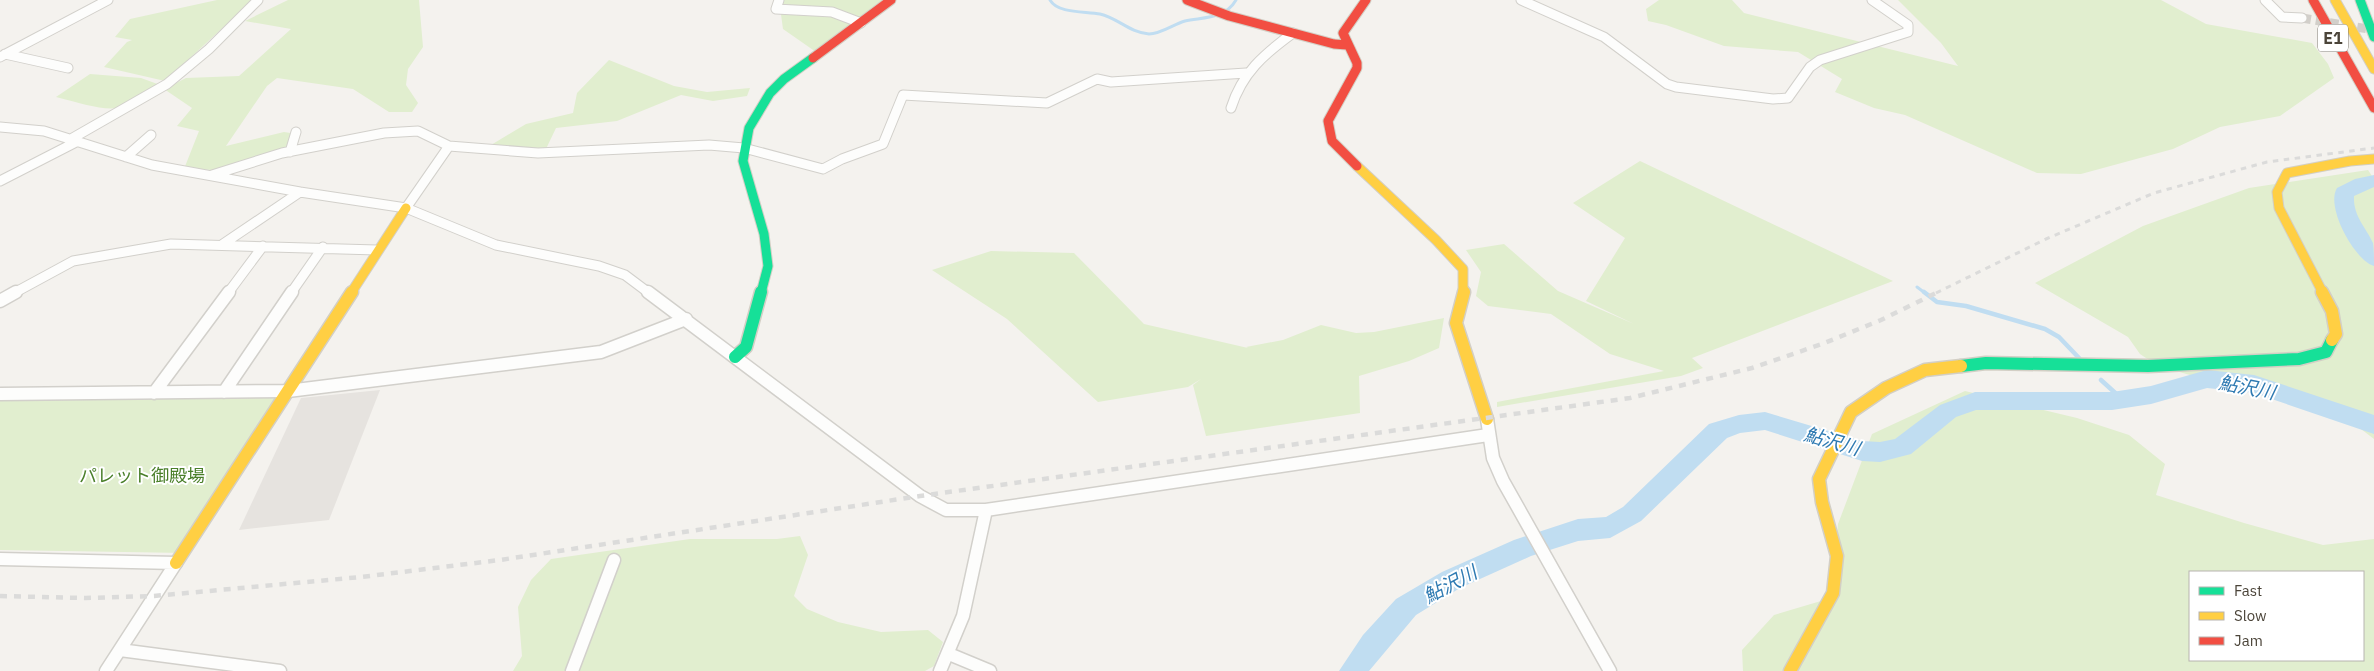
<svg xmlns="http://www.w3.org/2000/svg" width="2374" height="671" font-family="'IBM Plex Sans','Noto Sans JP',sans-serif">
  <style>
    .green { fill: #e1eecf; fill-rule: evenodd }
    .parking { fill: #e6e3df }
    .lines { fill: none; stroke-linecap: round; stroke-linejoin: round }
    .stream-far1 { stroke: #c0ddf1; stroke-width: 3 }
    .stream { stroke: #c0ddf1; stroke-width: 4.5 }
    .river { fill: #c0ddf1; fill-rule: evenodd }
    .street-tunnel { stroke: #d2cfca; stroke-width: 9; stroke-dasharray: 9 5; stroke-linecap: butt }
    .street-far1-casing { stroke: #d2d0cb; stroke-width: 11 }
    .street-casing { stroke: #d2d0cb; stroke-width: 15 }
    .fast-far1-casing { stroke: #d3cfc5; stroke-width: 11 }
    .fast-casing { stroke: #d3cfc5; stroke-width: 15 }
    .slow-far1-casing { stroke: #d3cfc5; stroke-width: 11 }
    .slow-casing { stroke: #d3cfc5; stroke-width: 15 }
    .jam-casing { stroke: #d3cfc5; stroke-width: 11 }
    .street-far1 { stroke: #fdfdfc; stroke-width: 9 }
    .street { stroke: #fdfdfc; stroke-width: 12 }
    .fast-far1 { stroke: #16e098; stroke-width: 9 }
    .fast { stroke: #16e098; stroke-width: 12 }
    .slow-far1 { stroke: #ffcf43; stroke-width: 9 }
    .slow { stroke: #ffcf43; stroke-width: 12 }
    .jam { stroke: #f24e42; stroke-width: 9 }
    .rail-far1 { stroke: #dbdbda; stroke-width: 3; stroke-dasharray: 5.5 5.5; stroke-linecap: butt }
    .rail { stroke: #dbdbda; stroke-width: 4.5; stroke-dasharray: 7 7; stroke-linecap: butt }
    .labels { text-anchor: middle; dominant-baseline: central; stroke-width: 4; stroke-linejoin: round; paint-order: stroke }
    .shield { fill: #fff; stroke: #817c74; stroke-width: 1 }
    .shield-label { font-size: 16px; font-weight: bold; fill: #4b4439 }
    .park-label { font-size: 18px; fill: #4a7f2a; stroke: #fff }
    .water-label { font-size: 19px; font-style: italic; fill: #2e7ab2; stroke: #fff }
  </style>
  <rect width="100%" height="100%" fill="#f4f2ee"/>
  <path class="green" d="M217,0H253L165,81L104,67L127,42L132,40L115,37L130,19Z
    M288,0H419L423,47L408,69L406,85L418,103L412,112H389L353,89L277,78L267,86L226,146L284,132L297,134L293,148L216,170L184,169L199,131L177,126L192,108L164,89L186,78L239,76L291,29L245,21Z
    M779,0H888L816,52L783,29Z
    M1659,0H1732L1744,13L1958,66L1941,43L1898,0H2161L2206,24L2312,43L2328,64L2334,78L2280,116L2220,127L2173,149L2081,174L2037,173L1905,115L1874,108L1835,92L1842,79L1798,52L1724,46L1666,25L1648,21L1646,9Z
    M609,60L674,86L707,92L750,88L747,96L713,101L681,95L617,121L556,128L545,151L491,145L526,124L573,113L577,93Z
    M90,74L141,78L163,86C120,119 104,109 56,97Z
    M1640,161L1893,281L1692,358L1703,368L1681,376L1497,407V402L1664,371L1610,354L1551,314L1488,306L1476,296L1481,272L1466,250L1504,244L1558,291L1634,324L1586,301L1625,238L1573,203Z
    M2368,170L2374,179V439L2336,410L2311,409L2158,366L2140,354L2128,337L2035,283L2143,226L2249,188Z
    M991,251L1074,253L1144,324L1248,348L1246,347L1283,340L1321,325L1356,333L1374,332L1444,318L1439,348L1409,361L1359,376L1360,413L1206,436L1193,385L1201,379L1188,387L1098,402L1007,319L932,270Z
    M1965,391L2077,418L2129,435L2165,464L2156,495L2244,523L2323,545L2374,539V671H1743L1742,650L1774,615L1831,598L1838,524L1872,434ZM2190,572H2363V660H2190Z
    M286,394L186,553L0,550V400Z
    M800,536L808,555L794,596L807,609L838,622L881,632L928,630L943,642L934,666L925,671H513L522,656L518,607L531,580L551,559L690,539H777Z"/>
  <path class="parking" d="M380,390L329,520L239,530L301,398Z"/>
  <g class="lines">
    <path class="stream-far1" d="M1050,0C1058,14 1086,11 1100,14C1118,18 1130,33 1149,34C1161,34 1174,24 1185,21C1204,17 1225,19 1236,0
      M1917,287L1925,293"/>
    <path class="stream" d="M1924,292L1937,302L1966,306L2045,329L2059,337L2079,358
      M2101,380L2123,400"/>
    <path class="river" d="M2374,175V187L2354,196C2353,216 2365,226 2373,243C2374,249 2374,259 2374,266C2355,261 2325,207 2337,188L2355,179Z
      M2207,370L2254,375L2374,415V434L2254,393L2207,388L2151,404L2112,410H1976L1956,417L1911,454L1880,462L1862,461L1765,430L1740,433L1727,438L1641,521L1610,538L1578,541L1531,556L1460,588L1416,615L1369,671H1339L1363,635L1396,599L1442,572L1514,540L1578,519L1606,517L1623,507L1709,424L1739,415L1765,412L1862,441L1880,442L1895,439L1940,405L1975,392H2112L2151,386Z"/>
    <path class="street-tunnel" d="M2302,18L2374,30"/>
    <g class="street-far1-casing">
      <path id="street-far1" d="M779,0L776,9L832,12L861,23
        M1521,0L1604,37L1667,84L1676,87L1773,99L1788,98L1810,67L1820,60L1908,32V25L1872,0
        M2265,0L2282,17L2302,18
        M5,54L68,68
        M0,57L108,0
        M1231,108C1242,73 1264,54 1293,33
        M0,127L44,131L152,165L300,192L406,208L496,245L599,266L625,275L649,293
        M71,139L167,84L209,49L258,0
        M290,152L296,132
        M126,157L151,135
        M212,175L282,153L384,133L418,131L449,146L538,153L709,145L744,148L823,169L842,159L883,144L903,95L1047,103L1097,79L1111,82L1246,73
        M0,181L78,141
        M406,208L449,146
        M223,244L300,192
        M14,293L73,261L171,244L377,250
        M228,293L263,246
        M291,293L323,247"/>
    </g>
    <g class="street-casing">
      <path id="street" d="M648,292L920,496L946,510H986L1488,435
        M0,301L16,292
        M224,392L292,292
        M154,393L229,292
        M0,394L288,391L601,352L686,319
        M1487,419L1493,458L1503,481L1610,671
        M0,559L176,563
        M120,650L280,671
        M949,654L990,671
        M106,671L176,563
        M572,671L614,560
        M940,671L963,616L986,510"/>
    </g>
    <g class="fast-far1-casing">
      <path id="fast-far1" d="M2360,0L2374,37
        M761,293L768,266L764,234L743,161L749,128L770,93L784,79L813,58"/>
    </g>
    <g class="fast-casing">
      <path id="fast" d="M735,357L746,347L761,292
        M1961,366L1986,363L2148,366L2299,359L2326,352L2332,340"/>
    </g>
    <g class="slow-far1-casing">
      <path id="slow-far1" d="M2335,0L2374,69
        M1357,166L1436,240L1463,269V293
        M351,293L406,208
        M2323,293L2279,208L2277,192L2287,173L2350,161L2374,159"/>
    </g>
    <g class="slow-casing">
      <path id="slow" d="M1464,292L1456,323L1487,419
        M2322,292L2332,311L2336,334L2332,340
        M176,563L352,292
        M1790,671L1833,593L1837,556L1822,502L1819,479L1851,412L1886,388L1925,370L1961,366"/>
    </g>
    <g class="jam-casing">
      <path id="jam" d="M1187,0L1229,16L1334,44L1347,45
        M2313,0L2374,108
        M813,58L891,0
        M1357,166L1332,141L1328,121L1357,68V63L1343,33L1366,0"/>
    </g>
    <use href="#street-far1" class="street-far1"/>
    <use href="#street" class="street"/>
    <use href="#fast-far1" class="fast-far1"/>
    <use href="#fast" class="fast"/>
    <use href="#slow-far1" class="slow-far1"/>
    <use href="#slow" class="slow"/>
    <use href="#jam" class="jam"/>
    <path class="rail-far1" d="M1936,293L2046,239L2154,193L2267,162L2374,148"/>
    <path class="rail" d="M0,596L86,598L154,596L361,577L500,560L920,496L1630,398L1752,368L1822,344L1881,320L1938,292"/>
  </g>
  <g class="labels">
    <rect class="shield" x="2318" y="24.5" width="30" height="27" rx="4"/>
    <g class="shield-label">
      <text x="2333" y="38">E1</text>
    </g>
    <g class="park-label">
      <text x="142" y="475">パレット御殿場</text>
    </g>
    <g class="water-label">
      <text transform="translate(2247 387) rotate(11)">鮎沢川</text>
      <text transform="translate(1832 441) rotate(16)">鮎沢川</text>
      <text transform="translate(1450 584) rotate(-28)">鮎沢川</text>
    </g>
  </g>
  <rect x="2189" y="571" width="175" height="90" fill="#ffffff" stroke="#b7b4b0"/>
  <rect x="2199" y="587" width="25" height="8" fill="#16e098" stroke="#b7b4b0"/>
  <text x="2234" y="596" font-size="15" fill="#4b4439">Fast</text>
  <rect x="2199" y="612" width="25" height="8" fill="#ffcf43" stroke="#b7b4b0"/>
  <text x="2234" y="621" font-size="15" fill="#4b4439">Slow</text>
  <rect x="2199" y="637" width="25" height="8" fill="#f24e42" stroke="#b7b4b0"/>
  <text x="2234" y="646" font-size="15" fill="#4b4439">Jam</text>
</svg>
